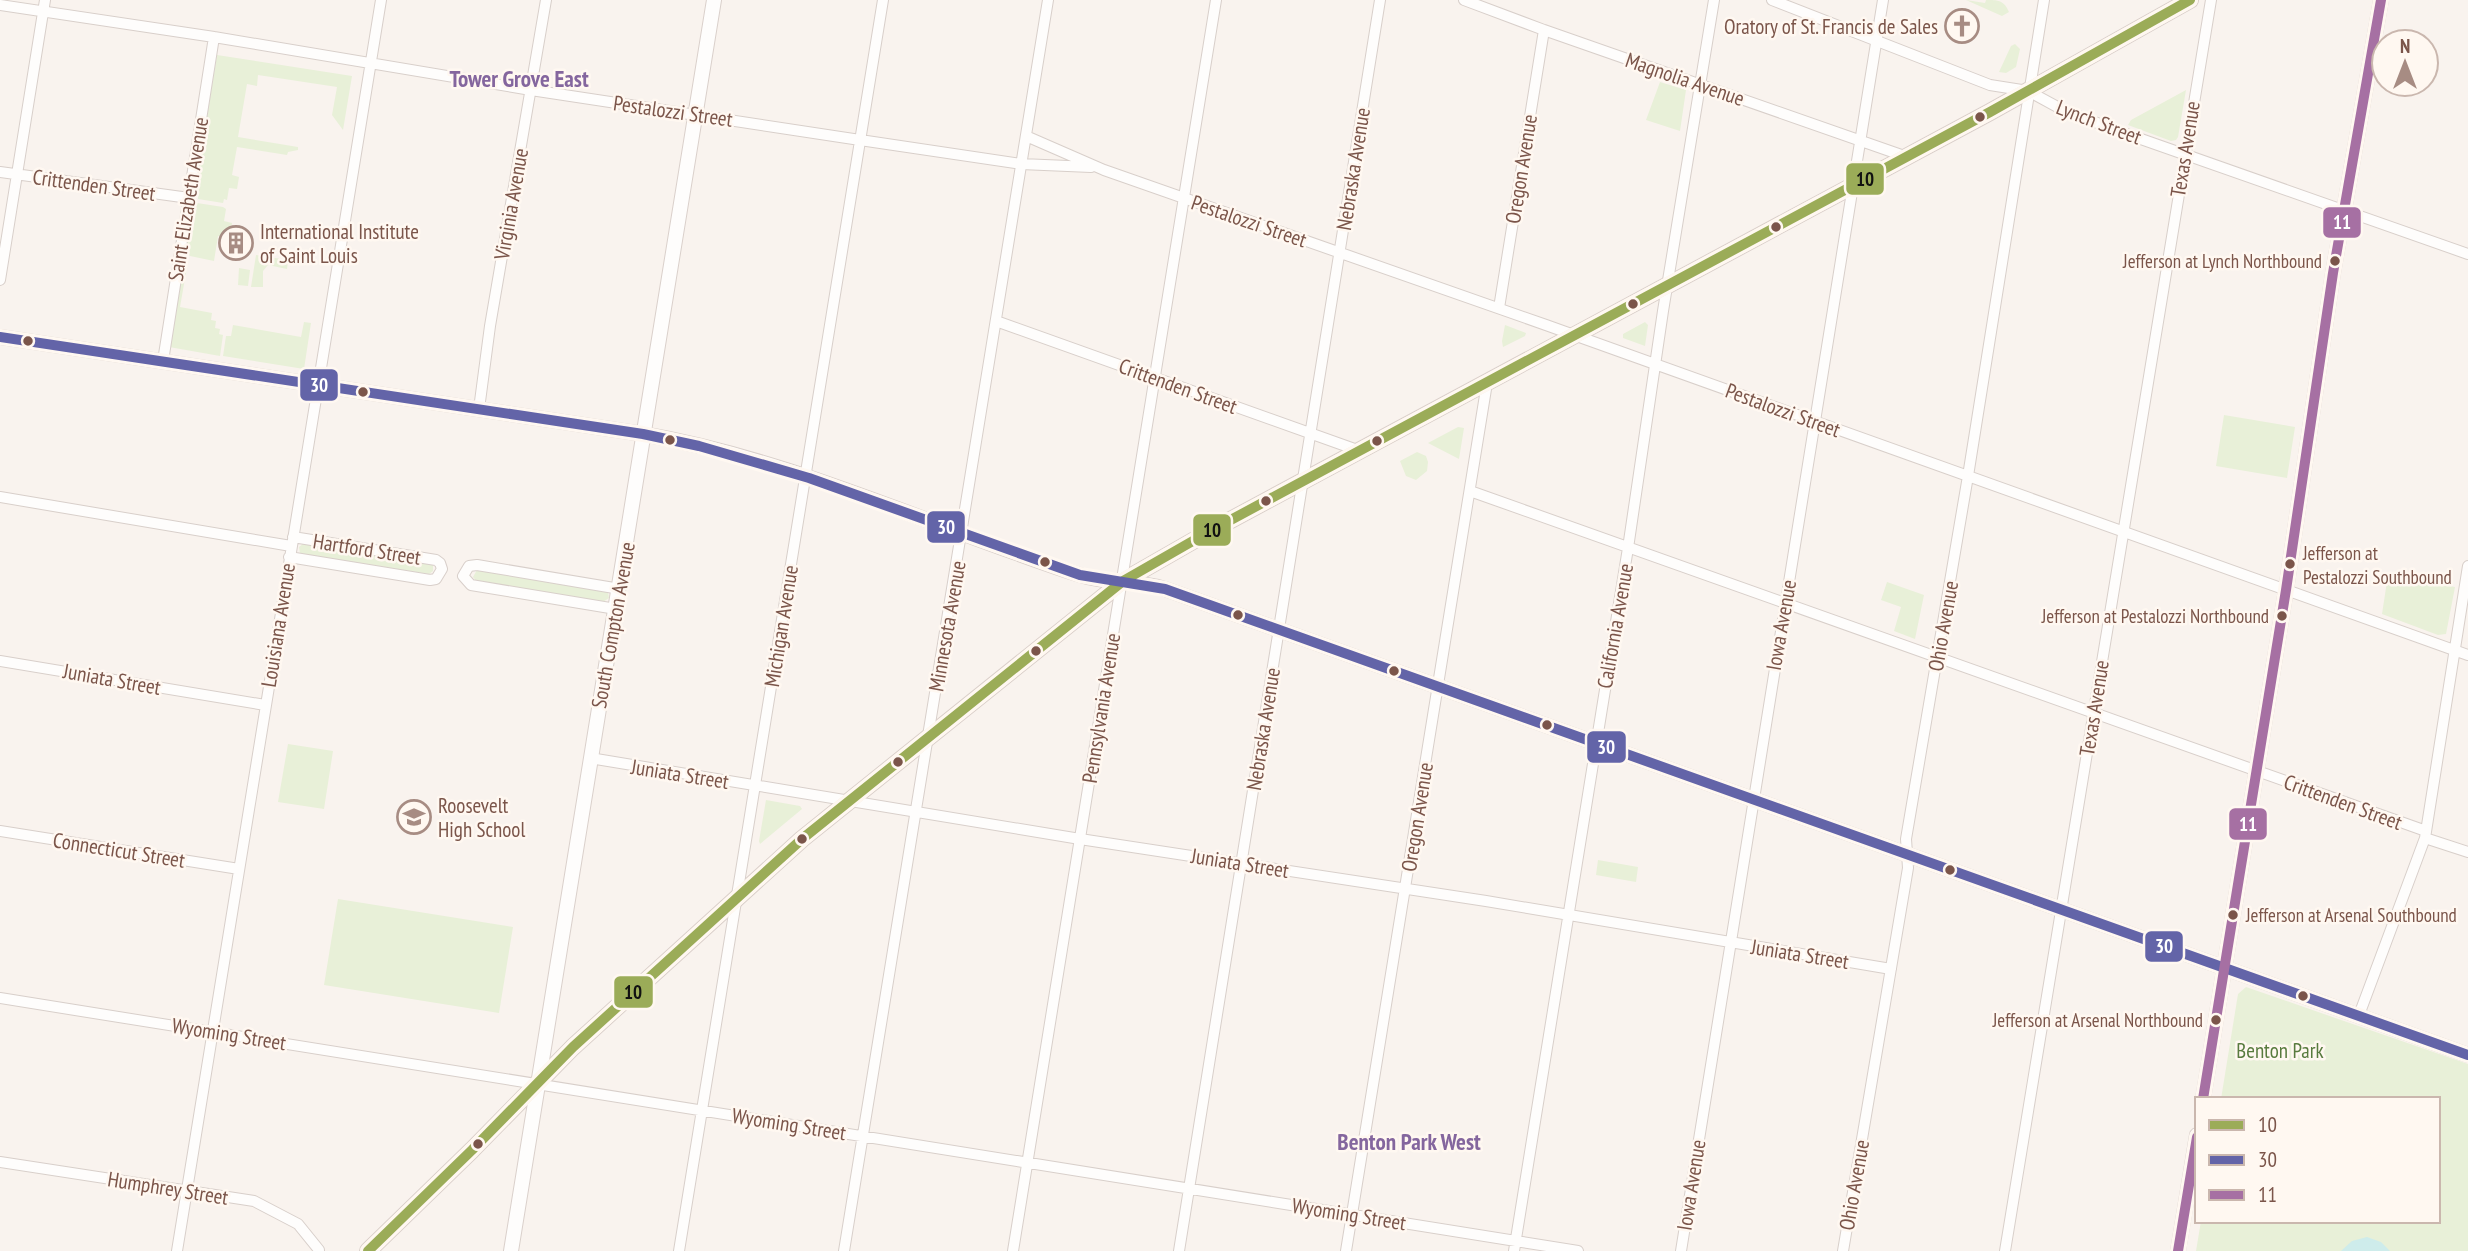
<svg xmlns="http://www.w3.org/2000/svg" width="2468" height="1251" font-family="'PT Sans Narrow',sans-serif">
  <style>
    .green { fill: #e8f0d8 }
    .water { fill: #ceeceb }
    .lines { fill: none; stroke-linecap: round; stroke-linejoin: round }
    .street-casing { stroke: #d8cfca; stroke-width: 12 }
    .secondary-casing { stroke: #dad0cb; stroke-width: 16 }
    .primary-casing { stroke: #dacfca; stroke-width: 18 }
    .street { stroke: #fefdfc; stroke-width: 10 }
    .secondary { stroke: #fefdfc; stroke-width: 14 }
    .primary { stroke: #f4ede6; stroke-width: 16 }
    .bus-1-casing { stroke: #fff8f1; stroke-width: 16 }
    .bus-2-casing { stroke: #fff8f1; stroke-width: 16 }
    .bus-3-casing { stroke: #fff8f1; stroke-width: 16 }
    .bus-1 { stroke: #9bac58; stroke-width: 10 }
    .bus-2 { stroke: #6364a8; stroke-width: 10 }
    .bus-3 { stroke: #a670a3; stroke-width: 10 }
    .bus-dot { fill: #7b554a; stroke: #fff8f1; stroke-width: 2.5 }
    .labels { text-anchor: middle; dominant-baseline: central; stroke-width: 5; stroke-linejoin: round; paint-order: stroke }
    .bus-label { font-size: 19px; fill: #7b554a; stroke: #fff8f1; text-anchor: end }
    .poi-label { font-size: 21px; fill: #7b554a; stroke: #fff8f1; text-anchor: start }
    .street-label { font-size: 21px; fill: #7b554a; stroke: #fff8f1 }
    .park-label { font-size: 21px; fill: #587b3e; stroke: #fff8f1 }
    .neighbourhood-label { font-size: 23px; font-weight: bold; fill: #84669e; stroke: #fff8f1 }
    .line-badge { stroke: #fff8f1; stroke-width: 2.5 }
    .badge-label { font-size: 19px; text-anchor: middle; font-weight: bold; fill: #fff }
    .pale-badge-label { font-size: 19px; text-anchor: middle; font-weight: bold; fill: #111 }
  </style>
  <rect width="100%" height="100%" fill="#f9f3ee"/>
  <path class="green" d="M1966,0L1985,3L1986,0C1998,0 2004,0 2009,12L2002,16Z
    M2015,44L2020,49L2016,67L2006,73L1999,72L2011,46Z
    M217,55L352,76L343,130L332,115L337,87L258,75L257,86L247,84L238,137L298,147V150L288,152L287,155L237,147L232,175L239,177L237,189L229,188L227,200L224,199L223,203L198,199V195H194Z
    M1660,82L1686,90L1680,131L1646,120Z
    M2186,90L2178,137L2176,140L2171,141L2128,125L2131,120Z
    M197,203L223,207L226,209L224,221L232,223L230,237L218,236L214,261L190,256L185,251L192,205L196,206Z
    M256,255L288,260L287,269L268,265L263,271V287H251Z
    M183,267H187L180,307L212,313L211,320L216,321L215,328L220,329L219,334L223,335L220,356L169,347Z
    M239,268L250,270L248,286L238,285Z
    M304,322L311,323L304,369L223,356L226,336H231L233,325L301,337Z
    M1645,322L1648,325L1645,346L1623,338V334Z
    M1505,325L1526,333L1525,336L1503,347L1502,341Z
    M2224,415L2295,427L2287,478L2216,466Z
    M1458,427L1464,428L1459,459L1428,443Z
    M1417,452L1426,456L1428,462L1427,471L1416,480L1406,476L1400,461Z
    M304,543L433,565V571L429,574L304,554L300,553L299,547Z
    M477,570L608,592L609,598L603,602L477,582L473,577Z
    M2388,575L2455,587L2446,634L2438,635L2382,614Z
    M1887,582L1924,595L1915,639L1894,631L1901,607L1881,600Z
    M288,744L333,751L324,809L278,802Z
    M766,800L800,806L802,809L760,844L759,841Z
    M1598,860L1638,867L1636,882L1596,875Z
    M338,899L513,927L499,1013L324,985Z
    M2246,987L2468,1064V1251H2196L2201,1221H2438V1099H2221L2238,994Z"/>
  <path class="water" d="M2367,1237L2381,1242L2390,1251H2341L2352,1241Z"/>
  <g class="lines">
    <g class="street-casing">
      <path id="street" d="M1464,0L1544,30L1907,157
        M1772,0L1990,85L2028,91L2063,110L2121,132L2468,254
        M0,5L214,37L531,90L860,140L1021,164L1091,167
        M1026,136L1104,170L1546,325L2468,655
        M0,172L189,198
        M0,280L45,0
        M1499,308L1544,30
        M996,321L1360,451
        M163,361L214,37
        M479,409L490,326L546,0
        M1470,491L2426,831
        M0,497L291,546
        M289,557L430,580L436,579L442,569L440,563L436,560L293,537
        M616,609L471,585L463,576L469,566L477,565L620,589
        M0,661L265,705
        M590,758L1080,839L1486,901L1891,969
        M0,831L239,869
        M2425,838L2468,852
        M0,998L1578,1251
        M2359,1015L2425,838L2468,566
        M0,1162L254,1201L298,1224L319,1250
        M177,1251L381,0
        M679,1251L883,0
        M844,1251L1048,0
        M1013,1251L1216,0
        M1179,1251L1380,0
        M1346,1251L1487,383
        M1514,1251L1628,548L1663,311L1714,0
        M1681,1251L1883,0
        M1843,1251L1908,868L1906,839L1968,476L2044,0
        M2005,1251L2211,0"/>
    </g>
    <g class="secondary-casing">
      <path id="secondary" d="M0,337L643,434C794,460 935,528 1080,575C1108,584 1137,580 1165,589L2468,1055
        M2203,1099L2286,590L2333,273L2381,0
        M511,1251L714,0
        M2178,1251L2197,1135"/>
    </g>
    <g class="primary-casing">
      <path id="primary" d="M368,1251L472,1150L573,1047L802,839L1123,581L1212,530L1990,112L2190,0"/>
    </g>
    <use href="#street" class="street"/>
    <use href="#secondary" class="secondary"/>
    <use href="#primary" class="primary"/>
    <g class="bus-1-casing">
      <path id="bus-1" d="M368,1251L472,1150L573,1047L802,839L1123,581L1212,530L1990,112L2190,0"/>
    </g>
    <g class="bus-2-casing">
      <path id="bus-2" d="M0,337L643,434L699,446L809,478L1080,575L1165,589L2468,1055"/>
    </g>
    <g class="bus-3-casing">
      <path id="bus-3" d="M2203,1099L2286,590L2333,273L2381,0
        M2178,1251L2197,1137"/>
    </g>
    <use href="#bus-1" class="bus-1"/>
    <use href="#bus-2" class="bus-2"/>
    <use href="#bus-3" class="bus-3"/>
  </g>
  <defs>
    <g id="church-ring" transform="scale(1.75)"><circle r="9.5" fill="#fff8f1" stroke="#a78c83" stroke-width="1.5"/><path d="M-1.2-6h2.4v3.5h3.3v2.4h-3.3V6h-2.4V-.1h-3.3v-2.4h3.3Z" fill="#a78c83"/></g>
    <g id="building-ring" transform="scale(1.75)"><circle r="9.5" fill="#fff8f1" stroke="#a78c83" stroke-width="1.5"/><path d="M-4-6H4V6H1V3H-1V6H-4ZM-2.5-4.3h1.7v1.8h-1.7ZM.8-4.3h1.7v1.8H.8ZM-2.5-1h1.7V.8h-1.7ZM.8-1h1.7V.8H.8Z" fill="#a78c83"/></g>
    <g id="school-ring" transform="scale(1.75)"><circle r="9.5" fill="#fff8f1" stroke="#a78c83" stroke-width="1.5"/><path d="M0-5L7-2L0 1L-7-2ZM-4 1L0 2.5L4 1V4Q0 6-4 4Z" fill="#a78c83"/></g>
  </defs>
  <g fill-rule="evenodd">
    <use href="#church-ring" x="1962" y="26"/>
    <use href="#building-ring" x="236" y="243"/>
    <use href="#school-ring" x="414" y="817"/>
  </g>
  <g class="bus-dot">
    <circle cx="1980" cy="117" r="6"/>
    <circle cx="1776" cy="227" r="6"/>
    <circle cx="2335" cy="261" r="6"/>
    <circle cx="1633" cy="304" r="6"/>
    <circle cx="28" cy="341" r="6"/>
    <circle cx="363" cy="392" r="6"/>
    <circle cx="670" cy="440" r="6"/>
    <circle cx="1377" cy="441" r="6"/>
    <circle cx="1266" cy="501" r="6"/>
    <circle cx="1045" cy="562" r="6"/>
    <circle cx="2290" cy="564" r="6"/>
    <circle cx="1238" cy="615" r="6"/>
    <circle cx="2282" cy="616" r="6"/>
    <circle cx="1036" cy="651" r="6"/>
    <circle cx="1394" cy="671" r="6"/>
    <circle cx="1547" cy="725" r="6"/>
    <circle cx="898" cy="762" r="6"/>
    <circle cx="802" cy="839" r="6"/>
    <circle cx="1950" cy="870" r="6"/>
    <circle cx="2233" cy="915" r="6"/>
    <circle cx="2303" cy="996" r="6"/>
    <circle cx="2216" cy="1020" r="6"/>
    <circle cx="478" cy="1144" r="6"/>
  </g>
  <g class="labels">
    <g class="bus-label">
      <text x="2322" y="261">Jefferson at Lynch Northbound</text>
      <text x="2303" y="553" text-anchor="start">Jefferson at<tspan x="2303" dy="24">Pestalozzi Southbound</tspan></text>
      <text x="2269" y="616">Jefferson at Pestalozzi Northbound</text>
      <text x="2246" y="915" text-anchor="start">Jefferson at Arsenal Southbound</text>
      <text x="2203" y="1020">Jefferson at Arsenal Northbound</text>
    </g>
    <g class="poi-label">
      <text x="1938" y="26" text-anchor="end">Oratory of St. Francis de Sales</text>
      <text x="260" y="231">International Institute<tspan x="260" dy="24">of Saint Louis</tspan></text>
      <text x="438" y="805">Roosevelt<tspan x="438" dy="24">High School</tspan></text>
    </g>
    <g class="street-label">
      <text transform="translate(1685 79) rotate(19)">Magnolia Avenue</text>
      <text transform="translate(673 111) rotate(8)">Pestalozzi Street</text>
      <text transform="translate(2099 122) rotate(21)">Lynch Street</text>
      <text transform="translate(2185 149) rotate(-81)">Texas Avenue</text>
      <text transform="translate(1353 169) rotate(-81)">Nebraska Avenue</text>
      <text transform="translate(1521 169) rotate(-81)">Oregon Avenue</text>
      <text transform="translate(94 185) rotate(8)">Crittenden Street</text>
      <text transform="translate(188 199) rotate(-81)">Saint Elizabeth Avenue</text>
      <text transform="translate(511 204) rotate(-80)">Virginia Avenue</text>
      <text transform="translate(1249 221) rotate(19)">Pestalozzi Street</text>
      <text transform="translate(1178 386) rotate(20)">Crittenden Street</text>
      <text transform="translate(1783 410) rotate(20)">Pestalozzi Street</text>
      <text transform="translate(367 549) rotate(9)">Hartford Street</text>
      <text transform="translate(278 625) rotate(-81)">Louisiana Avenue</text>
      <text transform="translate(613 625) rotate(-80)">South Compton Avenue</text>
      <text transform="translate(1781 625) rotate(-80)">Iowa Avenue</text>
      <text transform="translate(781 626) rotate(-81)">Michigan Avenue</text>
      <text transform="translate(947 626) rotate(-80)">Minnesota Avenue</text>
      <text transform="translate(1615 626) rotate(-80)">California Avenue</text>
      <text transform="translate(1943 626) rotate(-80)">Ohio Avenue</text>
      <text transform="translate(112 679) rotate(10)">Juniata Street</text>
      <text transform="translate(1101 708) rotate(-81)">Pennsylvania Avenue</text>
      <text transform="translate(2094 708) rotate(-81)">Texas Avenue</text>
      <text transform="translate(1263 729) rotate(-81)">Nebraska Avenue</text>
      <text transform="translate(680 774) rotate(9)">Juniata Street</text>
      <text transform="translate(2343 802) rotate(20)">Crittenden Street</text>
      <text transform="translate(1417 817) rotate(-81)">Oregon Avenue</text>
      <text transform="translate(119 850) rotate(9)">Connecticut Street</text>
      <text transform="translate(1240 863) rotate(9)">Juniata Street</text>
      <text transform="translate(1800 954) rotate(9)">Juniata Street</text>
      <text transform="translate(229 1034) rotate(9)">Wyoming Street</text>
      <text transform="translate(789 1124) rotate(9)">Wyoming Street</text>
      <text transform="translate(1691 1185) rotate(-81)">Iowa Avenue</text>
      <text transform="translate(1854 1185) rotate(-80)">Ohio Avenue</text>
      <text transform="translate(168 1188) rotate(9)">Humphrey Street</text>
      <text transform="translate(1349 1214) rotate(9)">Wyoming Street</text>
    </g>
    <g class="park-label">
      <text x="2280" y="1050">Benton Park</text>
    </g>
    <g class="neighbourhood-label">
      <text x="519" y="78">Tower Grove East</text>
      <text x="1409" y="1141">Benton Park West</text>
    </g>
  </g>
  <g class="line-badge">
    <rect x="1845" y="162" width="40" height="34" rx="7" fill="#9bac58"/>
    <rect x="2322" y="206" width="40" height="33" rx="7" fill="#a670a3"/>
    <rect x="299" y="368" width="40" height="34" rx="7" fill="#6364a8"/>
    <rect x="926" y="510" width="40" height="34" rx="7" fill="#6364a8"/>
    <rect x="1192" y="513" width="40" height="34" rx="7" fill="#9bac58"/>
    <rect x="1586" y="730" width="41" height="34" rx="7" fill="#6364a8"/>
    <rect x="2228" y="807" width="40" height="34" rx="7" fill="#a670a3"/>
    <rect x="2144" y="930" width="40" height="33" rx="7" fill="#6364a8"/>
    <rect x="613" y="975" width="41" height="34" rx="7" fill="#9bac58"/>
  </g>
  <g class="badge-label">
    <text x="2342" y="229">11</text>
    <text x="319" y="392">30</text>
    <text x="946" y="534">30</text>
    <text x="1606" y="754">30</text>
    <text x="2248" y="831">11</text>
    <text x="2164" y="953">30</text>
  </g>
  <g class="pale-badge-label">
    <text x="1865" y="186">10</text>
    <text x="1212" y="537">10</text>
    <text x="633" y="999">10</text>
  </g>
  <rect x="2195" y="1097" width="245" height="126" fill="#fff8f1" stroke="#cab7ae" stroke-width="2"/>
  <rect x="2209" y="1120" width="35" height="10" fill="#9bac58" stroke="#cab7ae" stroke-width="2"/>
  <text x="2258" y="1132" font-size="21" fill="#7b554a">10</text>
  <rect x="2209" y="1155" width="35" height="10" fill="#6364a8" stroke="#cab7ae" stroke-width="2"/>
  <text x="2258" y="1167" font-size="21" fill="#7b554a">30</text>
  <rect x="2209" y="1190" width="35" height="10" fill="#a670a3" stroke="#cab7ae" stroke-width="2"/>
  <text x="2258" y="1202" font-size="21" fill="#7b554a">11</text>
  <g transform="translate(2405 63)"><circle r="33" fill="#fff8f1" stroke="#cab7ae" stroke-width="2"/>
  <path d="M0-5L12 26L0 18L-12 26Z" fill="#a78c83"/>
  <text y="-10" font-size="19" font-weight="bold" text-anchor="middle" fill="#7b554a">N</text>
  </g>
</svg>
